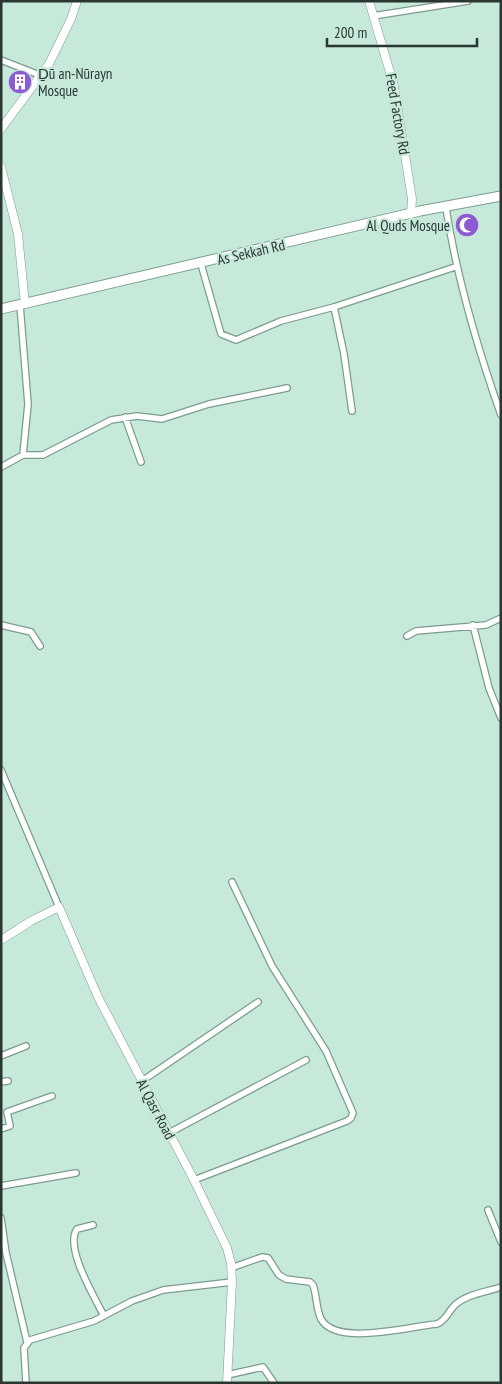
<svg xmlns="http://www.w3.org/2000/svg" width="502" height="1384" font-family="'PT Sans Narrow',sans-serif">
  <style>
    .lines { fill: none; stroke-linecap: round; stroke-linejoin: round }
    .street-casing { stroke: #7c9d8e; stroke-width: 8 }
    .secondary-casing { stroke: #7c9d8e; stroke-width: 9 }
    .primary-casing { stroke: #7c9d8e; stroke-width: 11 }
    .street { stroke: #fff; stroke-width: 5.5 }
    .secondary { stroke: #fff; stroke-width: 8 }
    .primary { stroke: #fff; stroke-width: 9 }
    .labels { text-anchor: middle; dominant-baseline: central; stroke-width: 4.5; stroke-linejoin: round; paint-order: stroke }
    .poi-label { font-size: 15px; fill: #2a3731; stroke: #c6e9d9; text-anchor: start }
    .street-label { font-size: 15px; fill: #2a3731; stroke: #c6e9d9 }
  </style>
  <rect width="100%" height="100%" fill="#c6e9d9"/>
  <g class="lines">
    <g class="street-casing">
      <path id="street" d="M373,16L468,1
        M1,60L42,76
        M446,208C457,279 477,347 501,415
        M201,264L221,334L236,340L281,321L334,307L455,267
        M20,305L28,404L23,455
        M334,307L344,354L352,411
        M125,417L141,462
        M1,467L23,455H43L111,420L137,416L162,419L209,404L287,388
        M1,625L31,632L40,646
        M473,625L489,688L501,718
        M407,636L416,631L486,625L501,618
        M1,770L59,907
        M1,1056L26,1046
        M142,1081L258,1002
        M1,1082L8,1081
        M1,1129L10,1126L7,1112L52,1096
        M169,1133L306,1060
        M194,1180L347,1121L351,1118L353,1113L326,1051L272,966L232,882
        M1,1186L76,1173
        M488,1210L501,1242
        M1,1218L6,1253L27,1342
        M93,1225L77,1229C64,1247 95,1298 104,1316
        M231,1268L262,1257L268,1258L279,1275L286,1279L310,1282L313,1285C317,1296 316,1309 321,1319C336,1347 411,1326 437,1324C447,1320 448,1311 456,1304C468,1294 486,1292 501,1287
        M227,1375L263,1367L274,1383
        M26,1383L24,1348L30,1340L94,1321L132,1301L163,1290L232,1282"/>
    </g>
    <g class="secondary-casing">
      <path id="secondary" d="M369,1L394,86L412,199L411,214
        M1,129L49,64L71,19L77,1
        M1,167L18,234L25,304
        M1,940L31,921L59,907L98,997L194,1180L227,1248L231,1263L232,1282L227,1383"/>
    </g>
    <g class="primary-casing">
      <path id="primary" d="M1,309L420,211L501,196"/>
    </g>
    <use href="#street" class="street"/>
    <use href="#secondary" class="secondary"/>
    <use href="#primary" class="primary"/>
  </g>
  <defs>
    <g id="building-disc" transform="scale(1.25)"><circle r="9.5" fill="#8e5ad3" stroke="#c6e9d9"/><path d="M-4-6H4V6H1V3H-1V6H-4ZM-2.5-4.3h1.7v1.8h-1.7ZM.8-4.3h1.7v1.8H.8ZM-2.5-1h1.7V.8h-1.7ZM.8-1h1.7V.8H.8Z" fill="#fff"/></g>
    <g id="mosque-disc" transform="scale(1.25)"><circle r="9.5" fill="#8e5ad3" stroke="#c6e9d9"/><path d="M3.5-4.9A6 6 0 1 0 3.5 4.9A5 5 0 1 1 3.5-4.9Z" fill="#fff"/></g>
  </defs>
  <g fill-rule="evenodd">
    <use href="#building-disc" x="20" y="82"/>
    <use href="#mosque-disc" x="467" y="225"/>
  </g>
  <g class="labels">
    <g class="poi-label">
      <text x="38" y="73">Ḏū an-Nūrayn<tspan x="38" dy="17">Mosque</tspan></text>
      <text x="450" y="225" text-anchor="end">Al Quds Mosque</text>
    </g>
    <g class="street-label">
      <text transform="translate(398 114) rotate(80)">Feed Factory Rd</text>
      <text transform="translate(251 252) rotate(-13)">As Sekkah Rd</text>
      <text transform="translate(156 1109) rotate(62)">Al Qasr Road</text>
    </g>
  </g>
  <rect width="502" height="1384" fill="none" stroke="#2a3731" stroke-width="5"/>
  <path d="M327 38v8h150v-8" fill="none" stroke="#2a3731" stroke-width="2.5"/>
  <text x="334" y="38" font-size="15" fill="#2a3731" stroke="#c6e9d9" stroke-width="4" paint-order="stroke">200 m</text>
</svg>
